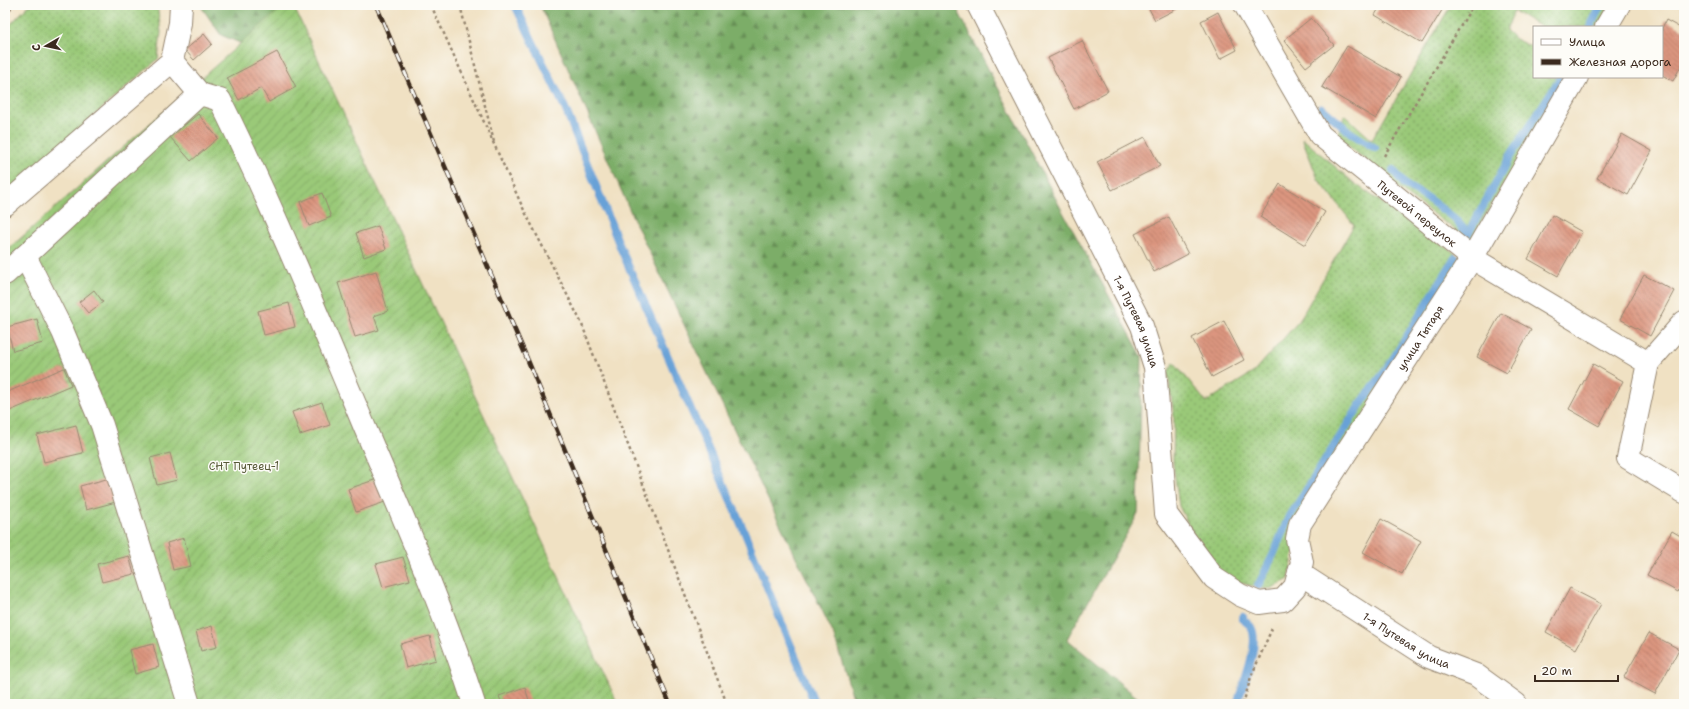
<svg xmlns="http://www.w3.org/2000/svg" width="1689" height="709" font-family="'Shantell Sans',sans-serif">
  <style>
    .grass { fill: url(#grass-dots); stroke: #6a7a4b }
    .forest { fill: url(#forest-firs); stroke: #5b6c43 }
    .garden { fill: url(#garden-furrows); stroke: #6a7a4b }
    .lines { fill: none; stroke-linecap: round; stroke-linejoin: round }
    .stream { stroke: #68a1d7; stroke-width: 8 }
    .building { fill: url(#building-back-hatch) }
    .minor-casing { stroke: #968670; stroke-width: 24 }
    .path { stroke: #968670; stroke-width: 2.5; stroke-dasharray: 3 3; stroke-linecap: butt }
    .minor { stroke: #fff; stroke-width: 22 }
    .rail-casing { stroke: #3b2a1e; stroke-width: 4.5 }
    .rail { stroke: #fdfcf7; stroke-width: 3; stroke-dasharray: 9; stroke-linecap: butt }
    .labels { text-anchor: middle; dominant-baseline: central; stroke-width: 3; stroke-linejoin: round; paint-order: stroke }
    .street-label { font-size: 11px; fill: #3b2a1e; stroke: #fdfcf7 }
    .park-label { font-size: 11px; fill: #585a39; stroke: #fdfcf7 }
  </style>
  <defs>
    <pattern id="grass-dots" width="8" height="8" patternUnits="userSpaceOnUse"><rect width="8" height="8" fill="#9ac978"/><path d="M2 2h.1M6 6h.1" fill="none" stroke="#7fa362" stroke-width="1.8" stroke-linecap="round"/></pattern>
    <pattern id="forest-firs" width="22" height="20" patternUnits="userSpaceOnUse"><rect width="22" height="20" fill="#7bad68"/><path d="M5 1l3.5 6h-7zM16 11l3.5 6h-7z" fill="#668d55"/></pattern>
    <pattern id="garden-furrows" width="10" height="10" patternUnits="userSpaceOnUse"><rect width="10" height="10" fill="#9ac978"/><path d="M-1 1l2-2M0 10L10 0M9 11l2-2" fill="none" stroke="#7fa362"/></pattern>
    <pattern id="building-back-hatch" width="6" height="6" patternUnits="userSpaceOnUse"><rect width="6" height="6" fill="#db957f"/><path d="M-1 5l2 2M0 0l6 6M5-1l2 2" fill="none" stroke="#b37a67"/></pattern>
  </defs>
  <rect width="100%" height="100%" fill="#fdfcf7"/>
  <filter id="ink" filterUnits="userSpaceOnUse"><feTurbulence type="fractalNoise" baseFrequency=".025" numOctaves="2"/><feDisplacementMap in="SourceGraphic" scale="8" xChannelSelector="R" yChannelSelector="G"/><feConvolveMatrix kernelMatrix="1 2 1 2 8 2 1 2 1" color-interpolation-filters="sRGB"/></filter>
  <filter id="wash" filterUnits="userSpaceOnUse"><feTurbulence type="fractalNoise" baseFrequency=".012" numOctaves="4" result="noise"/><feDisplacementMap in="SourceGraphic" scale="16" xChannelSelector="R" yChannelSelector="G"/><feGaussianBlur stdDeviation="0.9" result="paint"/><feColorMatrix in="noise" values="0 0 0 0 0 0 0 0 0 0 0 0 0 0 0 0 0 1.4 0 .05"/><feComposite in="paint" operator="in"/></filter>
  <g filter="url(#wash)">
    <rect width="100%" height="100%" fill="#f0e1c3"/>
    <path class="grass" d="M29,5H157L161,32L158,59L5,194V30Z
      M1451,5H1610L1597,27H1541L1514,11L1506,30L1515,39L1534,48V77H1566L1472,238L1461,234L1408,196L1337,136L1345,115L1372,140Z
      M1302,138L1354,183L1463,259L1293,556L1289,579L1272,588L1264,589L1241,583L1215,571L1196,540L1179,506L1173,463L1174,417L1168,372L1174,362L1206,402L1254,372L1299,321L1354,225L1318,179Z"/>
    <path class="forest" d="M200,5H284L289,19L259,51L221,35Z
      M540,5H955L1059,205L1142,356L1138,514L1067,639L1145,704H855L833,633L741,444L635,222Z"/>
    <path class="garden" d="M284,5H293L618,704H5V252Z"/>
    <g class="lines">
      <path class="stream" d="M515,5L565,108L621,249L744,531L815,704
        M1590,27L1601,5
        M1322,108L1351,133L1375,148
        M1393,170L1405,185L1427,198L1454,218L1468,234L1511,155L1561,77
        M1258,586L1274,553L1287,521L1360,405L1386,370L1455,258
        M1237,704C1242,687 1261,643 1251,627C1249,624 1245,621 1242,619L1243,617"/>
    </g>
    <g id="blocks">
      <path class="building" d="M1147,5H1184L1155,20Z
        M1283,5H1292L1286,9Z
        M1381,5H1441L1444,7L1422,43L1375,15Z
        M1218,12L1237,50L1220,59L1201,21Z
        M1311,18L1334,45L1306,67L1284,40Z
        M1666,20L1684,30V60L1673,81L1662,75V28Z
        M204,34L212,44L194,60L185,50Z
        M1082,41L1108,91L1074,109L1048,58Z
        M1347,46L1401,77L1376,119L1322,87Z
        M277,52L296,87L269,102L261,88L239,100L227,78Z
        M198,114L218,138L191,161L170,137Z
        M1622,134L1652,151L1628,195L1597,178Z
        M1145,137L1160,166L1112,190L1097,162Z
        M1280,184L1325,212L1305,245L1260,217Z
        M322,193L331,217L309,226L300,202Z
        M1552,215L1582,232L1558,276L1528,259Z
        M1169,217L1188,254L1154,272L1135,234Z
        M378,226L386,249L364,257L356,233Z
        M376,271L388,311L374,316L379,330L355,337L338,283Z
        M1644,275L1674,291L1650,336L1620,319Z
        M94,290L103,302L88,313L79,302Z
        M289,303L295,327L264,335L258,311Z
        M1501,313L1531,329L1507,373L1477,357Z
        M37,319L43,343L13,351L7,327Z
        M1224,321L1244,360L1212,377L1192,338Z
        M1593,364L1623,381L1599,426L1569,409Z
        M64,368L71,385L5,413V393Z
        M322,402L330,425L300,435L292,412Z
        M76,425L83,453L44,462L37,435Z
        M170,453L177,480L157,485L150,458Z
        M110,478L116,502L86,510L80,486Z
        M377,479L385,502L356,512L348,489Z
        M1381,519L1421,541L1402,574L1363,552Z
        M1672,531L1684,538V580L1678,592L1647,575Z
        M184,538L191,566L173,570L167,543Z
        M129,556L134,574L102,582L97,564Z
        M403,557L410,580L383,587L376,564Z
        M1570,588L1601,604L1576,649L1546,632Z
        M212,626L217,647L201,651L196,631Z
        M1649,633L1679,649L1655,694L1624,677Z
        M430,636L436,660L406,668L400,644Z
        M153,644L159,667L135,674L129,650Z
        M525,687L530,704H502L499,696Z"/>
    </g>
  </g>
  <g filter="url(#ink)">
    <use href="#blocks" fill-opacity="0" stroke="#968670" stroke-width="1"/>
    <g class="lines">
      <g class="minor-casing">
        <g id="minor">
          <path id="s1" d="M978,5L1142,326L1155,367L1166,514L1214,578L1240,595L1259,603L1283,600L1295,587L1302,562L1297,539L1300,524L1472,258L1577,77"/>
          <path id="s2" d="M1245,5L1320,135L1472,258L1648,363L1628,458L1684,492"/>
          <path d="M1606,27L1619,5"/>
          <path d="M172,61L200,94"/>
          <path d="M5,205L172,61L180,23L181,5"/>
          <path d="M5,274L25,256"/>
          <path d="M1648,363L1684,322"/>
          <path id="s3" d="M1299,573L1429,657L1476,675L1516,704"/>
          <path d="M189,704L102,425L63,332L25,256L200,94L220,100C273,207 319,318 365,428C404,519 444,610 474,704"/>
        </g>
      </g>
      <path class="path" d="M431,5L522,206L581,322L727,704
        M460,5L494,142
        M5,14L14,5
        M1384,156L1473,5
        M1243,704L1251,677L1273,626"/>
      <use href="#minor" class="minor"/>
      <g class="rail-casing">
        <path id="rail" d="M376,5L529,363L670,704"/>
      </g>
      <use href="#rail" class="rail"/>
    </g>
  </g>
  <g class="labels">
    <g class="street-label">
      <text stroke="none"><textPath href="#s2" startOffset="275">Путевой переулок</textPath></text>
      <text stroke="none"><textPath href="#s1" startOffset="354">1-я Путевая улица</textPath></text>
      <text stroke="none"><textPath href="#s1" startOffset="1011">улица Тытаря</textPath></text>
      <text stroke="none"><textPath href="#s3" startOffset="127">1-я Путевая улица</textPath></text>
    </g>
    <g class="park-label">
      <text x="244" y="466">СНТ Путеец-1</text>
    </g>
  </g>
  <rect width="1689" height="709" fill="none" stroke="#fdfcf7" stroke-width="20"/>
  <rect x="1533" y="26" width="130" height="52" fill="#fdfcf7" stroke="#afa8a0"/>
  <rect x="1541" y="39" width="20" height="6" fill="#ffffff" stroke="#afa8a0"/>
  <text x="1569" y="46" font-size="12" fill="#3b2a1e">Улица</text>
  <rect x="1541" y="59" width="20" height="6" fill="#3b2a1e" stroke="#afa8a0"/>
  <text x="1569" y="66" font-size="12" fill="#3b2a1e">Железная дорога</text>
  <g transform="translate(46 46) rotate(261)" stroke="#fdfcf7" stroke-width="3" paint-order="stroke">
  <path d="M0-3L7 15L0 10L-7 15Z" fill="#3b2a1e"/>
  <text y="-6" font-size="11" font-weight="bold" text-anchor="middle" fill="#3b2a1e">С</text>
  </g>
  <path d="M1535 675v6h83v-6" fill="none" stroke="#3b2a1e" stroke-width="2"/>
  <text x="1541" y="675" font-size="12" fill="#3b2a1e" stroke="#fdfcf7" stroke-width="3" paint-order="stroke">20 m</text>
</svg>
